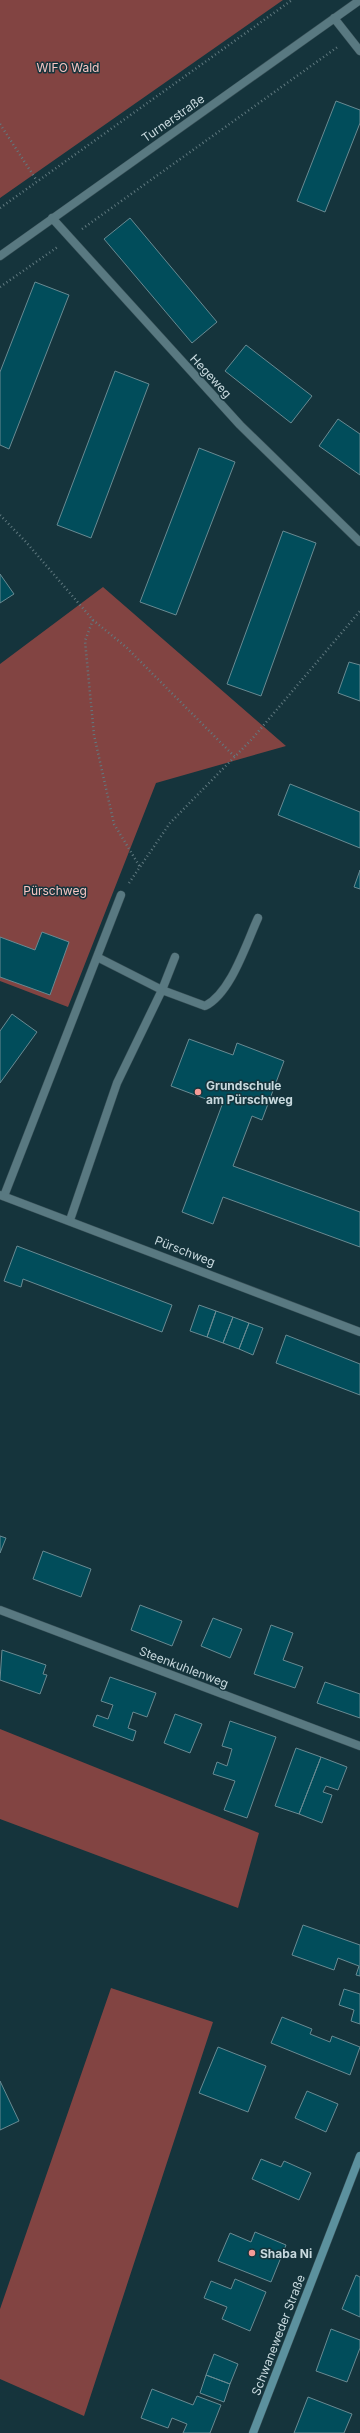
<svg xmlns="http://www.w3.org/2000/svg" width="360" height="2433" font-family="Inter,sans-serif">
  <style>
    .green { fill: #824442 }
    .building { fill: #014d5b; stroke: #698a92 }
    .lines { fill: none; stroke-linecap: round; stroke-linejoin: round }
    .lane-casing { stroke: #385057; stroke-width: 9 }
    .street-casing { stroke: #385057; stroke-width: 9 }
    .secondary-casing { stroke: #385057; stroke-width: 9 }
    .path { stroke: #617a80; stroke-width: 2.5; stroke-dasharray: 1 3; stroke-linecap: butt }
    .lane { stroke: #597981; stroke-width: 8 }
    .street { stroke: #597981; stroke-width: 8 }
    .secondary { stroke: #5c919e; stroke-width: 8 }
    .poi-dot { fill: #f59b97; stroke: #15343c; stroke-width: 1.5 }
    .labels { text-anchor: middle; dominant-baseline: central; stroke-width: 3; stroke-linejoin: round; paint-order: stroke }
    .park-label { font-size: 12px; fill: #f7c5c2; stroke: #15343c }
    .street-label { font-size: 12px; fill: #c8d9de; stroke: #15343c }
    .poi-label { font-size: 12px; font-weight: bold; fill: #c8d9de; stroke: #15343c; text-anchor: start }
  </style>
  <rect width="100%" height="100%" fill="#15343c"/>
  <path class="green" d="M0,0H283L0,198Z
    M103,587L286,746L156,783L68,1007L0,981V664Z
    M0,1729L259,1833L238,1908L0,1819Z
    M111,1988L213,2022L84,2416L0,2379V2309Z"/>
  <path class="building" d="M336,101L360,110V123L325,212L297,201Z
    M130,218L217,322L192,343L104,239Z
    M35,282L69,295L9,449L0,445V372Z
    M246,345L312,396L291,423L225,371Z
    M115,371L149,384L91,538L57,525Z
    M338,419L360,434V475L319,446Z
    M199,448L235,462L176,615L140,602Z
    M283,531L316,543L261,696L227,684Z
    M0,574L14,594L0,603Z
    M349,662L360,665V701L338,693Z
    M290,784L360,812V848L278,815Z
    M360,870V889L354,887Z
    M42,932L69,942L50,995L0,977V937L35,950Z
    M12,1014L37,1032L0,1083V1031Z
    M189,1039L233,1055L237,1043L284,1061L262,1120L252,1116L233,1166L360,1212V1247L223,1197L213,1224L182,1212L222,1105L171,1086Z
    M17,1246L172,1305L162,1332L23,1279L21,1287L4,1281Z
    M199,1305L216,1311L207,1337L190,1331Z
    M216,1311L233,1317L223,1343L207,1337Z
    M233,1317L249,1323L239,1349L223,1343Z
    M249,1323L263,1328L253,1355L239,1349Z
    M286,1335L360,1364V1395L276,1363Z
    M0,1536L6,1538L0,1553Z
    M43,1551L91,1569L81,1597L33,1579Z
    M140,1605L182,1621L172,1646L131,1630Z
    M213,1618L242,1629L230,1658L201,1646Z
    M271,1625L293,1633L283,1660L303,1667L295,1688L254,1674Z
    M2,1650L46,1665L43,1674L47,1675L40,1694L0,1680Z
    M110,1677L156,1693L147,1717L133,1712L128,1728L136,1731L133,1741L93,1726L97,1715L108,1719L113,1705L101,1701Z
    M325,1682L360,1694V1718L317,1703Z
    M175,1714L202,1724L190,1753L164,1743Z
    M230,1721L276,1737L247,1818L224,1810L235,1781L213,1774L217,1762L227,1766L232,1749L222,1746Z
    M296,1748L321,1757L299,1814L275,1806Z
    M321,1757L347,1767L338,1790L326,1786L323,1792L332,1795L322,1823L299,1814Z
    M303,1925L360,1945V1976L356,1975L359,1966L338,1958L334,1970L292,1955Z
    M344,1989L360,1994V2024L351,2021L354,2010L339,2005Z
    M282,2017L312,2029L310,2034L330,2042L332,2036L360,2047L350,2075L271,2043Z
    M218,2047L266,2066L248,2112L199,2093Z
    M0,2081L19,2121L0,2130Z
    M307,2091L338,2104L326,2132L295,2118Z
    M261,2159L281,2167L284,2161L311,2173L299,2200L252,2179Z
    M255,2232L286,2245L271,2282L218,2261L230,2233L251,2242Z
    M356,2275L360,2277V2317L342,2309Z
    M235,2279L266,2292L250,2331L222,2319L227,2307L204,2298L211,2281L231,2289Z
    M331,2329L360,2340V2348L347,2382L316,2371Z
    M214,2354L238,2364L230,2384L206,2375Z
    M206,2375L230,2384L224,2402L200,2393Z
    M152,2389L193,2405L197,2396L221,2405L210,2433H183L187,2424L172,2418L168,2428L141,2418Z
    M308,2397L352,2414L344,2433H294Z"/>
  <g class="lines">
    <g class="lane-casing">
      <path id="lane" d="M97,957L162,990L205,1006C231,993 246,944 258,918
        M4,1196L121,895
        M70,1220L117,1083L162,990L175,957"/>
    </g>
    <g class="street-casing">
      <path id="street" d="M334,18L360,51
        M52,218L240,425L360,542
        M0,256L360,0
        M0,1195L360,1332
        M0,1610L360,1746"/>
    </g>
    <g class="secondary-casing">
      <path id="secondary" d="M253,2433L360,2156"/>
    </g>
    <path class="path" d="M0,124L37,181
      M0,208L292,0
      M82,229L339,46
      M0,287L59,246
      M0,515L26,542L93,620L126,647L235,757
      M93,620L85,641L94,735L114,824L140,867
      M129,883L170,823L252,739L360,611"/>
    <use href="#lane" class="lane"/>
    <use href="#street" class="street"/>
    <use href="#secondary" class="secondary"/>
  </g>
  <g class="poi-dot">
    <circle cx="198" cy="1092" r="4"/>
    <circle cx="252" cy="2253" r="4"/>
  </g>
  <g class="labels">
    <g class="park-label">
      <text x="68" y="67">WIFO Wald</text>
      <text x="55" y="890">Pürschweg</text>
    </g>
    <g class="street-label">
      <text transform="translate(173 118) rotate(-35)">Turnerstraße</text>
      <text transform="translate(211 376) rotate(47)">Hegeweg</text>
      <text transform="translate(185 1251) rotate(21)">Pürschweg</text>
      <text transform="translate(184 1667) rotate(21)">Steenkuhlenweg</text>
      <text transform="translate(278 2335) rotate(-69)">Schwaneweder Straße</text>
    </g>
    <g class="poi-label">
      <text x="206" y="1085">Grundschule<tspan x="206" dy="14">am Pürschweg</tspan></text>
      <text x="260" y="2253">Shaba Ni</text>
    </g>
  </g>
</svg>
